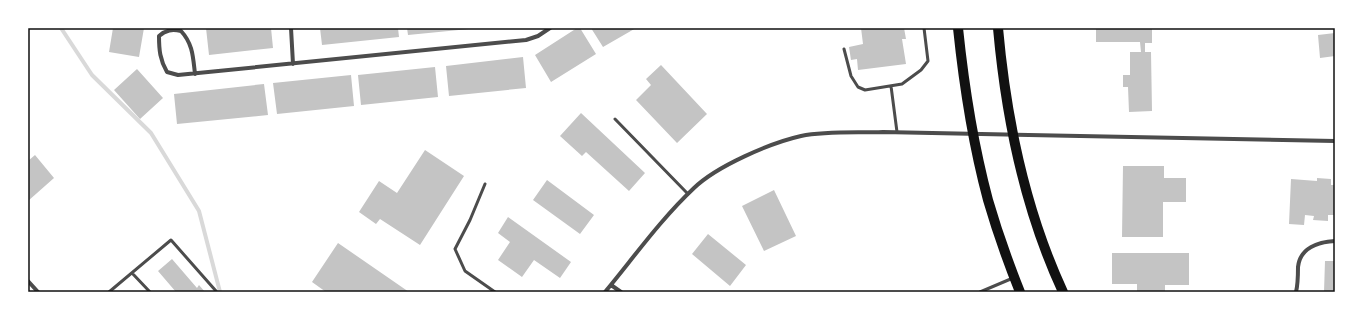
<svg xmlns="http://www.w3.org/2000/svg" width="1363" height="320" font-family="'Noto Serif',serif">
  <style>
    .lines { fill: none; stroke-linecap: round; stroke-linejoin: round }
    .stream { stroke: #d9d9d9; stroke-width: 4 }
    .building { fill: #c4c4c4 }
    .service { stroke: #4c4c4c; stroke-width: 3 }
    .minor { stroke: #4c4c4c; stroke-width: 4 }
    .primary { stroke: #111; stroke-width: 10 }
    .neatline { fill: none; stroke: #111; stroke-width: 1.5 }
  </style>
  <rect width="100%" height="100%" fill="#fff"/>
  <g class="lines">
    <path class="stream" d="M61,28L92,75L151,133L199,211L220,292"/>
  </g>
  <path class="building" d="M113,28H144L139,57L109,52Z
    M206,28H271L273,48L209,55Z
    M320,28H398L399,37L322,45Z
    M407,28H469V29L408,35Z
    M577,28H580L596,54L551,82L535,55Z
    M591,28H636L603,47Z
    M861,28H904L906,39H902L906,64L858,70L857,59L851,60L849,47L863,44Z
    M1096,28H1152V43H1145V52H1151L1152,111L1129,112L1128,87H1123V75H1130V52H1141L1140,42H1096Z
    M1335,33V56L1320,58L1318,35Z
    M523,57L526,88L449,96L446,66Z
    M661,65L707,114L677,143L636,100L651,85L646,79Z
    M435,67L438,97L361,105L358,75Z
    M137,69L163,98L140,119L114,90Z
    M351,75L354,106L277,114L273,83Z
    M264,84L268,115L177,124L174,94Z
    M581,113L645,173L629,191L586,152L582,156L560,136Z
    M425,150L464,176L420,245L380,219L376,224L359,212L379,181L397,193Z
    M35,155L54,178L28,201V161Z
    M1123,166H1164V178H1186V202H1163V237H1122Z
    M1317,178L1331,179V185H1335V215H1328V221L1313,220L1314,216L1305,215L1304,225L1289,224L1291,179L1317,181Z
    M547,180L594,215L580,234L533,200Z
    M774,190L796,236L764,251L742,206Z
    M508,217L571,262L560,278L534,260L522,277L498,260L510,242L498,233Z
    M708,234L746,265L730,286L692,254Z
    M338,243L409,292H326L312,282Z
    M1112,253H1189V285H1165V292H1137V284H1112Z
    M172,259L197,288L199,285L205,292H176L158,271Z
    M1325,261H1335V292H1324Z"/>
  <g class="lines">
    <path class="service" d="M844,49L851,76L858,87L865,90L902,84L921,70L928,61L924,28
      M891,86L897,132
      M615,119L688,194
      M485,184L470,220L455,249L465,271L495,292
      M132,273L150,292
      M109,292L171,240L216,291
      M980,292L1013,278"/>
    <path class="minor" d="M291,28L293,64
      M195,74C193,57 193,44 181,31C172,29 166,30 159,36C159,50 160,60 167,72L178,75L526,40L538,36L550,28
      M28,281L38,292
      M611,285L621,292
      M605,292C634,257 661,219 694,188C717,166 770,143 801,136C827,131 856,133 883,132L1335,141
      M1296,292C1298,284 1298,276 1298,267C1300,248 1318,242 1335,241"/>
    <path class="primary" d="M958,28C964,86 973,144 988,200C997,231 1008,262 1020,292
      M998,28C1006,118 1025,210 1063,292"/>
  </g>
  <rect width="1363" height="320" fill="none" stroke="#ffffff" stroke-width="58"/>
  <rect x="29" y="29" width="1305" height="262" class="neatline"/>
</svg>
